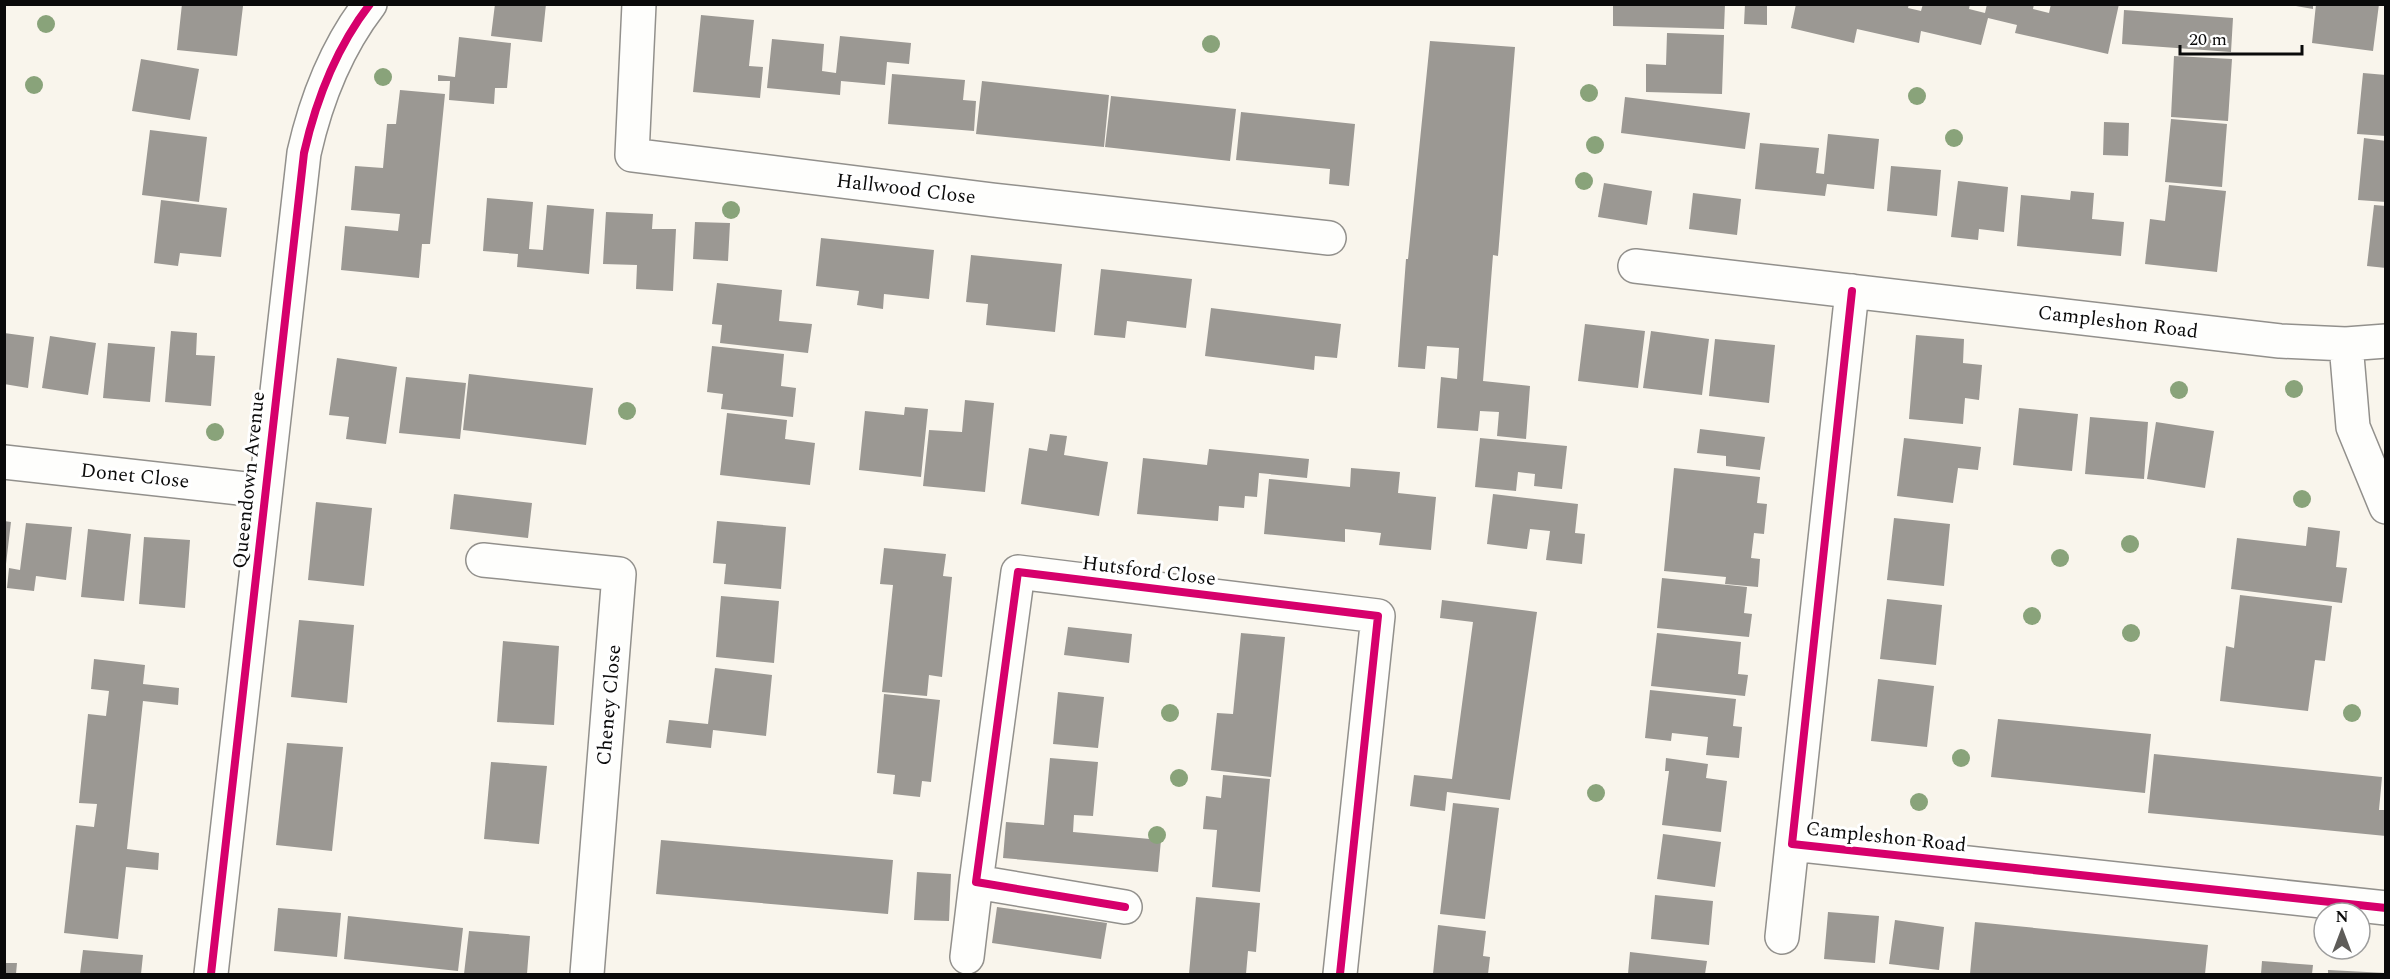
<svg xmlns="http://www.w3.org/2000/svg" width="2390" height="979" font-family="Spectral,serif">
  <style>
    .building { fill: #9b9893 }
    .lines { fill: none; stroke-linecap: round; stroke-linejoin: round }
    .minor-casing { stroke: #92908c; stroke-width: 36 }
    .minor { stroke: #fefefc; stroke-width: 33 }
    .cycleway-casing { stroke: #fff; stroke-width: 11 }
    .cycleway { stroke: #d6006c; stroke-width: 8 }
    .tree { fill: #89a37a }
    .labels { text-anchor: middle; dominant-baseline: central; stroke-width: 6; stroke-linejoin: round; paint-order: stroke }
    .street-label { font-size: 20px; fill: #0a0a0a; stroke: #fff }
  </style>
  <rect width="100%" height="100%" fill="#f9f5ec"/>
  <path class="building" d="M182,4L243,6L237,56L177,50Z
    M495,4H546L542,42L491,36Z
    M1613,4H1725L1724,29L1613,26Z
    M1745,4H1767V25L1744,24Z
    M1796,4H1909L1908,8L1921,11L1923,4H1970L1969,9L1985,13L1987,4H2034L2033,9L2049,13L2051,4H2119L2108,54L2015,33L2017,25L1988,18L1981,45L1921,31L1919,43L1857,29L1854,43L1791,28Z
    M2285,4H2313V9Z
    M2316,4H2379L2373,51L2312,43Z
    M2124,10L2233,18L2231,52L2122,44Z
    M701,15L754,20L749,66L763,67L760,98L693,92Z
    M1667,33L1724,35L1722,94L1646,92V64L1666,65Z
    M840,36L911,43L909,64L887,62L885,85L841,81L840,95L767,88L772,39L824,44L822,71L836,73Z
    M459,37L511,43L507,88H495L494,104L449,100L450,81H438V75L455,77Z
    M1430,41L1515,47L1498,256L1493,255L1483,381L1530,386L1526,439L1497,436L1499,412L1480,411L1478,431L1437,428L1441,377L1457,379L1459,348L1427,346L1425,369L1398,367L1406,259H1408Z
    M2174,56L2232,59L2228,121L2171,117Z
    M141,59L199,69L190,120L132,111Z
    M2363,73L2386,75V136L2357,134Z
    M892,74L965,80L963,100L976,101L974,131L888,124Z
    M982,81L1109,95L1104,147L976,134Z
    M400,90L445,94L430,244H422L419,278L341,270L345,226L398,231L400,214L351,210L355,166L383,168L387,124H396Z
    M1111,96L1236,109L1230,161L1105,147Z
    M1625,97L1750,113L1745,149L1621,133Z
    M1241,112L1355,124L1349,186L1329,184L1330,169L1236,160Z
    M2171,119L2227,124L2222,187L2165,182Z
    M2104,122L2129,123L2128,156L2103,155Z
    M150,130L207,137L199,202L142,195Z
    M1828,134L1879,139L1874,189L1827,184L1825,196L1755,189L1760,143L1819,148L1816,173L1824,174Z
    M2364,138L2386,141V202L2358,200Z
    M1891,166L1941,170L1937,216L1887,211Z
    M1958,181L2008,187L2004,232L1979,229L1978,240L1951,237Z
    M1604,183L1652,191L1647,225L1598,217Z
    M2169,185L2226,191L2217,272L2145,264L2150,219L2165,221Z
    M2071,191L2094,193L2092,219L2124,222L2121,256L2017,246L2021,195L2070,200Z
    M1693,193L1741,199L1737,235L1689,229Z
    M487,198L533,202L529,249L543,250L547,205L594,209L589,274L517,267L518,254L483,251Z
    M161,200L227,208L221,257L180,253L178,266L154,263Z
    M2374,205L2386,206V268L2367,266Z
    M606,212L653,214L652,229H676L673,291L636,289L637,265L603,264Z
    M695,222L730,223L728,261L693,259Z
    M821,238L934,250L929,299L884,294L883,309L857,305L859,291L816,286Z
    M971,255L1062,264L1055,332L986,325L988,304L966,302Z
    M1101,269L1192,279L1186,328L1127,321L1125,338L1094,335Z
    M717,283L782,290L779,321L812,324L808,353L720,343L722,325L712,324Z
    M1211,308L1341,324L1337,358L1315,356L1314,370L1205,356Z
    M1585,324L1645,331L1638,388L1578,381Z
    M171,331L197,333L196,355L215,356L211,406L165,402Z
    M1651,331L1709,339L1702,395L1643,388Z
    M4,333L34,337L28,388L4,384Z
    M1916,335L1964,339L1963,363L1982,365L1979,400L1965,398L1963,424L1909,419Z
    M50,336L96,343L88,395L42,388Z
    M1715,339L1775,345L1769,403L1709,396Z
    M108,343L155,347L150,402L103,398Z
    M712,346L784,354L781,386L796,388L793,417L721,409L723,394L707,392Z
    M337,358L397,367L386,444L346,439L349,417L329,415Z
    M469,374L593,388L586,445L463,430Z
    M406,377L466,383L460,439L399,433Z
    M965,400L994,403L985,492L923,486L929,430L962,432Z
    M905,407L928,409L921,477L859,470L865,411L904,415Z
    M2019,408L2078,414L2072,471L2013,465Z
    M727,413L787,420L785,439L815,443L810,485L720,475Z
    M2090,417L2148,422L2144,479L2085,474Z
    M2156,422L2214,431L2205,488L2147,479Z
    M1700,429L1765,437L1760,470L1726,466V456L1697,453Z
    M1050,434L1067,436L1064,455L1108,462L1099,516L1021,504L1029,448L1047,451Z
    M1480,438L1567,446L1562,489L1534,486L1535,474L1518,472L1516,491L1475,487Z
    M1904,438L1981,447L1978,470L1958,468L1953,503L1897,496Z
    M1209,449L1309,459L1307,478L1259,473L1257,497L1245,496L1244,508L1219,506L1218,521L1137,514L1143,458L1207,465Z
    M1351,468L1400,472L1398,493L1436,497L1431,550L1379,545L1381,533L1345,529V542L1264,534L1269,479L1350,487Z
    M1674,468L1760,477L1757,503L1767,504L1764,534L1754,533L1751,558L1760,559L1758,587L1725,584L1726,577L1664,571Z
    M454,494L532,503L528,538L450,529Z
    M1493,494L1578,504L1575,533L1585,534L1582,564L1546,560L1550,531L1530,529L1527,549L1487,544Z
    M316,502L372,508L364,586L308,580Z
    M1894,518L1950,524L1944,586L1887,580Z
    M4,521L11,522L6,564H4Z
    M717,521L786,527L781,589L724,584L726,564L713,563Z
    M26,523L72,527L66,580L36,576L34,591L7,588L9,568L20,570Z
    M2308,527L2340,531L2336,567L2347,568L2342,603L2231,589L2237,538L2306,546Z
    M88,529L131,534L124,601L81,597Z
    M144,537L190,540L185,608L139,604Z
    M884,548L946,554L943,576L952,577L942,677L929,675L927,696L882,692L893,585L880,584Z
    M1662,578L1747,587L1744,613L1752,614L1749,637L1657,628Z
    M2240,595L2332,606L2325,661L2315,660L2308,711L2220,701L2226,646L2234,648Z
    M721,596L779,601L774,663L716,657Z
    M1887,599L1942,605L1936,665L1880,659Z
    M1442,600L1537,612L1510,800L1447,792L1445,811L1410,806L1414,775L1452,779L1473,622L1440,618Z
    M299,620L354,625L347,703L291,697Z
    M1068,627L1132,634L1129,663L1064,655Z
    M1241,633L1285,637L1271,777L1211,770L1217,713L1233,714Z
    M1657,633L1741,642L1738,674L1748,675L1745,696L1651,686Z
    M503,641L559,646L554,725L497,722Z
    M94,659L145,665L143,684L179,688L178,705L143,701L127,849L159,853L158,870L126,867L118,939L64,933L76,825L94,827L97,804L79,803L88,714L106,716L109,691L91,689Z
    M715,668L772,675L766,736L713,730L711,748L666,743L669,720L708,724Z
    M1878,679L1934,686L1927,747L1871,741Z
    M1650,690L1736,699L1733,726L1742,727L1739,758L1706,755L1708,737L1672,733L1671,741L1645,738Z
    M1058,692L1104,697L1098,748L1053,744Z
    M884,694L940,700L931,782L922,781L920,797L893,794L895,775L877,773Z
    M1998,719L2151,734L2145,793L1991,777Z
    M287,743L343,747L332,851L276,845Z
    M2154,754L2382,777L2379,810H2386V836L2148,813Z
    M1050,758L1098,762L1093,816L1074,815L1073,832L1161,840L1158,872L1003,858L1006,822L1044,825Z
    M1666,758L1708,764L1706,778L1727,781L1721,832L1662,825L1669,771H1665Z
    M491,762L547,766L539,844L484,839Z
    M1223,775L1270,779L1260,892L1212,887L1217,830L1203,829L1206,796L1221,798Z
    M1453,803L1499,808L1485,919L1440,914Z
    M1663,834L1721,842L1715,887L1657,879Z
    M661,840L893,860L888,914L656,894Z
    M917,872L951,874L949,921L914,920Z
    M1655,895L1713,901L1709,945L1651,939Z
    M1196,897L1260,903L1256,952L1248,951L1246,974H1189Z
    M997,907L1107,923L1101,959L992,943Z
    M278,908L341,913L337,957L274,951Z
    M1828,912L1879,916L1875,963L1824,959Z
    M348,916L463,928L458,971L344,959Z
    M1895,920L1944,927L1939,970L1889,964Z
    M1975,922L2208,945L2205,974H1970Z
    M1438,925L1486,931L1483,956L1490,957L1488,974H1433Z
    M469,931L530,936L527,974H464Z
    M83,950L143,955L141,974H80Z
    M1630,952L1707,961L1705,974H1628Z
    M2262,961L2313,965L2312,974H2261Z
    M4,963H17L16,974H4Z
    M2328,970L2386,973V974H2328Z"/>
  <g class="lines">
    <g class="minor-casing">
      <path id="minor" d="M639,4L632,155L993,200L1329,238
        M1635,266L2280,341L2346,344L2386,341
        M1852,291L1792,844L2386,908
        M2346,344L2353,427L2386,507
        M4,462L265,491
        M483,560L619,574L587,974
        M1125,907L976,882L1018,572L1378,616L1340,974
        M1782,937L1792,844
        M967,957L976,882
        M211,974L304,153C316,100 336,48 370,4"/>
    </g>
    <use href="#minor" class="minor"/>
    <g class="cycleway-casing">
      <path id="cycleway" d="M1852,291L1792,844L2386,908
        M1125,907L976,882L1018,572L1378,616L1340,974
        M211,974L304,153C316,100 336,48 370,4"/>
    </g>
    <use href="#cycleway" class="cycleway"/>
  </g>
  <g class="tree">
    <circle cx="46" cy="24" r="9"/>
    <circle cx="1211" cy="44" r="9"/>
    <circle cx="383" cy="77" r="9"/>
    <circle cx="34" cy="85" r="9"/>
    <circle cx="1589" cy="93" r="9"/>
    <circle cx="1917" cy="96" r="9"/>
    <circle cx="1954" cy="138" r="9"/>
    <circle cx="1595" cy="145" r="9"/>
    <circle cx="1584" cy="181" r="9"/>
    <circle cx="731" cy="210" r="9"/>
    <circle cx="2294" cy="389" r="9"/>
    <circle cx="2179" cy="390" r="9"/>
    <circle cx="627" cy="411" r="9"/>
    <circle cx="215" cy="432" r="9"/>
    <circle cx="2302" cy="499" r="9"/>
    <circle cx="2130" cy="544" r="9"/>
    <circle cx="2060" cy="558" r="9"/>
    <circle cx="2032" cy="616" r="9"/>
    <circle cx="2131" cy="633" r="9"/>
    <circle cx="1170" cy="713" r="9"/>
    <circle cx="2352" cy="713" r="9"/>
    <circle cx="1961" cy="758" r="9"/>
    <circle cx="1179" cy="778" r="9"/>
    <circle cx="1596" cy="793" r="9"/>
    <circle cx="1919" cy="802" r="9"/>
    <circle cx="1157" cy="835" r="9"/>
  </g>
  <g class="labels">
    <g class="street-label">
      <text transform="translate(906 189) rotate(7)">Hallwood Close</text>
      <text transform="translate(2118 322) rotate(7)">Campleshon Road</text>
      <text transform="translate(135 476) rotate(6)">Donet Close</text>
      <text transform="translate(249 480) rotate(-84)">Queendown Avenue</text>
      <text transform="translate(1149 571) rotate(7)">Hutsford Close</text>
      <text transform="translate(609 705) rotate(-85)">Cheney Close</text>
      <text transform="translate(1886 837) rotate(6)">Campleshon Road</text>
    </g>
  </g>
  <rect width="2390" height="979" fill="none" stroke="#0a0a0a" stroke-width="12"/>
  <g transform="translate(2342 931)"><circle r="28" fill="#ffffff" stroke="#9d9d9d" stroke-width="1.5"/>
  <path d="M0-4.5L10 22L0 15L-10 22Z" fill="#5e5c59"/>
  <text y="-9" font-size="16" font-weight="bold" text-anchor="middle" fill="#0a0a0a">N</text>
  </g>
  <path d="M2180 45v9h122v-9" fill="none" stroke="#0a0a0a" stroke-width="3"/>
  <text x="2189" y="45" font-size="18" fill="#0a0a0a" stroke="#ffffff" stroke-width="4.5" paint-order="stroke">20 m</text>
</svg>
